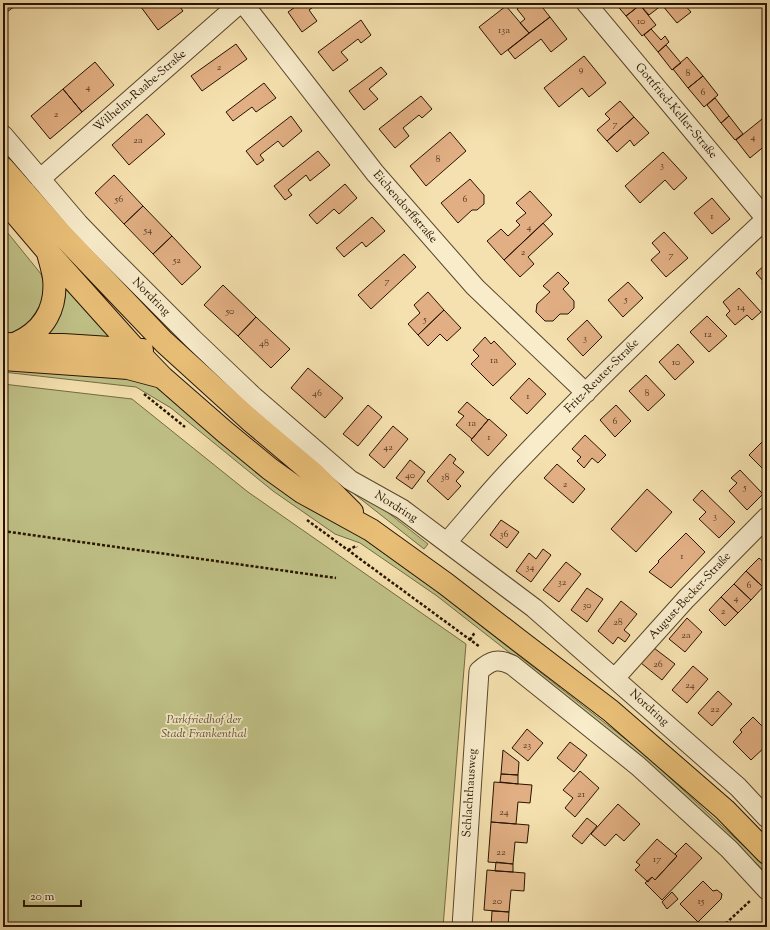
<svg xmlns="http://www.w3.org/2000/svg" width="770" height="930" font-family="'Sorts Mill Goudy',serif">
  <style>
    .green { fill: #c0c287; stroke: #746a44 }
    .building { fill: #e1af83; stroke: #271300 }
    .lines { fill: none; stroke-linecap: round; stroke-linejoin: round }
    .minor-casing { stroke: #5a462c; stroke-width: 21 }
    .major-casing { stroke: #271300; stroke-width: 24 }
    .path { stroke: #271300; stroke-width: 2.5; stroke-dasharray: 3 2; stroke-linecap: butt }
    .minor { stroke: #f8eccb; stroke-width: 19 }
    .major { stroke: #eac078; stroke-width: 22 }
    .labels { text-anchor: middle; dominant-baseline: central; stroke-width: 3.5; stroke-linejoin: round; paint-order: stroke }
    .number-label { font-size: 10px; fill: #563a21 }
    .street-label { font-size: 12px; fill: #271300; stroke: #f8eccb }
    .park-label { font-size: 12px; font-style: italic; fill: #5d502f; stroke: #f8eccb }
  </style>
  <rect width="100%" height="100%" fill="#f5e1af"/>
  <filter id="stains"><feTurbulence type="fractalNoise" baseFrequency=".005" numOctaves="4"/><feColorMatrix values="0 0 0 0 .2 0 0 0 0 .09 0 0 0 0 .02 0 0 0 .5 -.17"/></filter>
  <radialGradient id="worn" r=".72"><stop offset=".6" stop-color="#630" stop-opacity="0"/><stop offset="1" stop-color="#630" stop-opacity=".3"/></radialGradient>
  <path class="green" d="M3,149L289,435L428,544L424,549L286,440L157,322L3,158Z
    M3,209V227L41,274L45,287L42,303L29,322L16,332L3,333Z
    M60,276L112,335L109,340L44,335Z
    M3,361L150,382L179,399L279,483L364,539L439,593L642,752L760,861L767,869V875L757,864L639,754L437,596L360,543L335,534L273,491L171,408L136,387L3,372Z
    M3,384L132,399L248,492L466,644L443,927H3Z"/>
  <path class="building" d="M3,3H19L3,15Z
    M138,3H177L183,11L158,30Z
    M301,3H319L309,10L317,21L302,32L288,12Z
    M524,3H539L550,17L529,33L520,23L525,19L517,9Z
    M615,3H639L640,5L626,16Z
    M642,3H683L691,12L677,23L662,5L649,15L640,5Z
    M640,5L656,25L642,36L626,16Z
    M506,6L529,33L501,55L479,27Z
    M550,17L567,39L551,52L541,39L515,59L508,50Z
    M361,20L371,35L361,43L358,39L341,52L348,60L333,71L318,52Z
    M651,29L661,40L665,36L669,42L658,52L644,35Z
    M236,44L247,59L202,91L191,76Z
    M666,45L681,63L672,70L658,52Z
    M584,56L606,83L589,97L582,88L559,107L544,88Z
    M687,57L703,76L688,88L673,69Z
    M95,62L114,85L82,112L63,89Z
    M381,67L387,74L369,89L378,99L364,110L349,91Z
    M703,76L718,95L704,107L688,88Z
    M264,83L276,98L256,112L252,107L233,121L226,112Z
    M63,89L82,112L50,139L31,116Z
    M421,96L432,109L422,118L419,115L403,128L409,136L395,148L379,129Z
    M715,98L729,116L721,123L707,105Z
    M620,101L634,117L607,141L597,130L610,119L605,114Z
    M147,114L165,134L129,165L112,145Z
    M767,115V144L750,158L736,140Z
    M291,116L302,131L283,147L278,141L260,155L264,160L257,165L246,151Z
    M729,116L743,134L735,140L721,123Z
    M634,117L649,133L634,146L630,140L617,152L607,141Z
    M450,132L466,151L426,186L410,166Z
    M318,151L330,165L310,181L306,175L288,190L292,195L285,200L274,186Z
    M663,152L687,178L674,190L665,180L640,203L625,186Z
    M114,175L143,206L124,224L95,193Z
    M470,179L484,195V204L477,210H472L458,223L441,203Z
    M345,184L357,198L339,214L334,209L317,224L309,215Z
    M530,191L552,215L504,260L487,241L501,229L508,236L520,225L516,221L526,213L516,203Z
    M712,198L730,219L712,234L694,213Z
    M143,206L172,236L153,254L124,224Z
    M372,217L385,231L366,247L362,242L344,257L336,248Z
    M543,223L553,234L528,257L534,264L520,277L504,260Z
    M664,232L688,258L666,277L651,260L660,252L652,243Z
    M172,236L201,267L182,285L153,254Z
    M404,254L416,267L371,309L358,295Z
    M767,263V289L762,283L763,281L756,273Z
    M558,272L569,283L563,289L574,301V308L568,314H560L553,321H545L536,312L537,304L550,292L543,286Z
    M628,282L643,298L623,317L608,300Z
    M223,285L256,317L238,336L204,305Z
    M739,288L761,312L752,320L747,315L735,325L726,315L730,311L723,302Z
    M428,292L444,310L418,335L408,324L420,313L414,305Z
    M444,310L461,328L447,341L440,334L428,346L418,335Z
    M707,316L727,336L709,352L690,332Z
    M256,317L290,349L271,368L238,336Z
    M587,320L602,337L583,356L567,339Z
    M485,337L491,344L494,341L516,364L493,386L471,364L479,356L473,350Z
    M678,344L694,362L675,380L659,362Z
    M308,368L343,398L325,418L291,388Z
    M646,375L665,395L648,411L629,391Z
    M529,378L546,394L527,414L510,398Z
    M467,402L488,420L472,439L456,425L464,416L458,412Z
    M368,405L382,417L358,446L343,434Z
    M616,405L631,421L615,437L600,420Z
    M489,419L507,435L488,456L471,440Z
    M393,426L408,439L384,468L369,455Z
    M585,435L606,455L598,463L592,458L584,468L577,461L581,457L572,449Z
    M765,439L767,441V473L749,455Z
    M450,454L456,459L453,463L464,472L456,481L461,486L448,500L427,481Z
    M410,460L425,472L412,489L396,478Z
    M557,464L585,489L573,503L544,478Z
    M740,470L763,494L747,510L729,491L737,483L731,478Z
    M647,489L672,512L636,552L611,529Z
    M702,490L735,522L719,538L699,519L706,512L693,500Z
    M501,520L519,532L507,548L490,535Z
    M686,533L705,552L671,588L649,572L659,562L658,561Z
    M543,549L551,555L531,582L516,571L529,553L536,559Z
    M759,558L767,565V583L763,587L746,571Z
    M566,562L581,574L559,602L543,590Z
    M746,571L763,587L751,600L734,584Z
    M734,584L751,600L738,613L721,597Z
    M587,588L603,599L587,622L571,610Z
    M721,597L738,613L725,626L709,610Z
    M621,601L637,614L624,630L630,635L625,642L618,637L613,644L598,631Z
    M687,618L702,632L685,652L669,639Z
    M654,648L675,664L662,680L641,663Z
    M693,666L708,679L687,703L672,690Z
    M718,691L732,704L712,726L698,713Z
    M753,717L767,731V745L751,760L733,742L742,732L740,730Z
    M527,729L543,743L528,761L512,748Z
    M570,742L587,755L574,772L557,758Z
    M503,750L519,762L518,775L501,774Z
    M580,771L599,788L575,817L565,808L573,798L563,790Z
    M501,774L518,775V784L500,782Z
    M494,782L532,785L530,803L518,802L516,824L491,822Z
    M618,804L640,824L624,841L616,834L605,846L591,834Z
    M587,818L597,826L582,844L572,836Z
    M491,822L529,825L527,843L515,842L513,864L488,862Z
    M657,839L677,856L655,880L652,877L648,882L635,870L640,865L636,862Z
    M686,843L702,858L662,900L645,883L652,877L655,880L677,856L675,854Z
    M496,862L513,864V872L495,871Z
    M487,870L525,873L524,891L511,890L509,912L484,910Z
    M703,881L713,891L717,890L722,894L721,899L698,922L680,904Z
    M672,892L678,899L667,909L662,902Z
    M492,911L509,912L508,927H491Z"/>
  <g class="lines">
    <g class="minor-casing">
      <path id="minor" d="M243,3L375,173L475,287L586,393
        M586,3L767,220
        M3,135L78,223L109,255L192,338L254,397L350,480L402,509L534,608L738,787L767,818
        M40,179L240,3
        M447,542C468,518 489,492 511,469C593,383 679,300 766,219
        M615,678L686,599L767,517
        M462,927L479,671C491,660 498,658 512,665L638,766L729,849L767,890"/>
    </g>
    <g class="major-casing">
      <path id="major" d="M3,168L62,235L164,342L251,421L315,475L352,512
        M3,199L48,252L135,349L162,377L225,432L270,469L302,492L371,530L446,584L517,639L611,711L725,810L767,853
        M17,343C45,330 57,308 54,278C53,270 50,261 48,253
        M3,344L63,345L142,350
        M3,359L115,367L128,368L162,377"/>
    </g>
    <path class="path" d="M144,394L185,427
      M307,520L480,647
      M3,531L336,578
      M348,550L356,546L357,547
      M470,640L475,632
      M722,927L751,900"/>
    <use href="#minor" class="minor"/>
    <use href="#major" class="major"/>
  </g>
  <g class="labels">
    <g class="number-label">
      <text x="641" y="21">10</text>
      <text x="504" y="30">13a</text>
      <text x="219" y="67">2</text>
      <text x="581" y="69">9</text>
      <text x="688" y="73">8</text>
      <text x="88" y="87">4</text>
      <text x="703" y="92">6</text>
      <text x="56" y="114">2</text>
      <text x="615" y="124">7</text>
      <text x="753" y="137">4</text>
      <text x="138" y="140">2a</text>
      <text x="438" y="159">8</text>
      <text x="662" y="165">3</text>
      <text x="119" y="199">56</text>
      <text x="465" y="199">6</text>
      <text x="712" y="216">1</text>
      <text x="529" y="227">4</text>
      <text x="148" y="230">54</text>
      <text x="523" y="252">2</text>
      <text x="671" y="255">7</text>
      <text x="177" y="260">52</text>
      <text x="387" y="281">7</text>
      <text x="626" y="299">5</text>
      <text x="741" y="307">14</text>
      <text x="230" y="311">50</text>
      <text x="425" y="319">5</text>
      <text x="708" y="334">12</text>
      <text x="585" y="338">3</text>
      <text x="264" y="343">48</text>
      <text x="494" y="360">1a</text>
      <text x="676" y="362">10</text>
      <text x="317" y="393">46</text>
      <text x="647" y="393">8</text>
      <text x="528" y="396">1</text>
      <text x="615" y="421">6</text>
      <text x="472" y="423">1a</text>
      <text x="489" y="437">1</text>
      <text x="388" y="447">42</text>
      <text x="410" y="475">40</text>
      <text x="445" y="477">38</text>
      <text x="565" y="484">2</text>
      <text x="745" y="487">5</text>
      <text x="715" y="516">3</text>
      <text x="504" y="534">36</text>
      <text x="682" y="556">1</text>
      <text x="530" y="567">34</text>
      <text x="562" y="582">32</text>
      <text x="749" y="585">6</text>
      <text x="736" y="598">4</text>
      <text x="587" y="605">30</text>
      <text x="723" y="611">2</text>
      <text x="618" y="622">28</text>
      <text x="686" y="635">2a</text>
      <text x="658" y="664">26</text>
      <text x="690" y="685">24</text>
      <text x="715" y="709">22</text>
      <text x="527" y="745">23</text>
      <text x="581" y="794">21</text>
      <text x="504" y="812">24</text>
      <text x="501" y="852">22</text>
      <text x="657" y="859">17</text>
      <text x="497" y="901">20</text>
      <text x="701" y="901">15</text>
    </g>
    <g class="street-label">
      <text transform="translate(140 91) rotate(-41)">Wilhelm-Raabe-Straße</text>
      <text transform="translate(676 111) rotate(50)">Gottfried-Keller-Straße</text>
      <text transform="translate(405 207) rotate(49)">Eichendorffstraße</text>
      <text transform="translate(151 297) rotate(45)">Nordring</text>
      <text transform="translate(602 376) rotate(-45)">Fritz-Reuter-Straße</text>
      <text transform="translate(396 507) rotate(32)">Nordring</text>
      <text transform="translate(690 596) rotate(-47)">August-Becker-Straße</text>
      <text transform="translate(649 708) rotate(42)">Nordring</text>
      <text transform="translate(470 793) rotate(-86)">Schlachthausweg</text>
    </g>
    <g class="park-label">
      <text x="204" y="720">Parkfriedhof der<tspan x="204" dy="14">Stadt Frankenthal</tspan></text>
    </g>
  </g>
  <rect width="770" height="930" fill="none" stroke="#f5e1af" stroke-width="16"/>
  <rect x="4" y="4" width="762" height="922" fill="none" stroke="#271300" stroke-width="2"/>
  <rect x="8" y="8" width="754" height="914" fill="none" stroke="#271300"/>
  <path d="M24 900v6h57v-6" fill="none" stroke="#271300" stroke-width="2"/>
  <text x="30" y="900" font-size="12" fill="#271300" stroke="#f8eccb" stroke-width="3" paint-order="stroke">20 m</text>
  <rect width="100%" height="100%" filter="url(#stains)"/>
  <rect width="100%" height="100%" fill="url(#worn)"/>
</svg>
